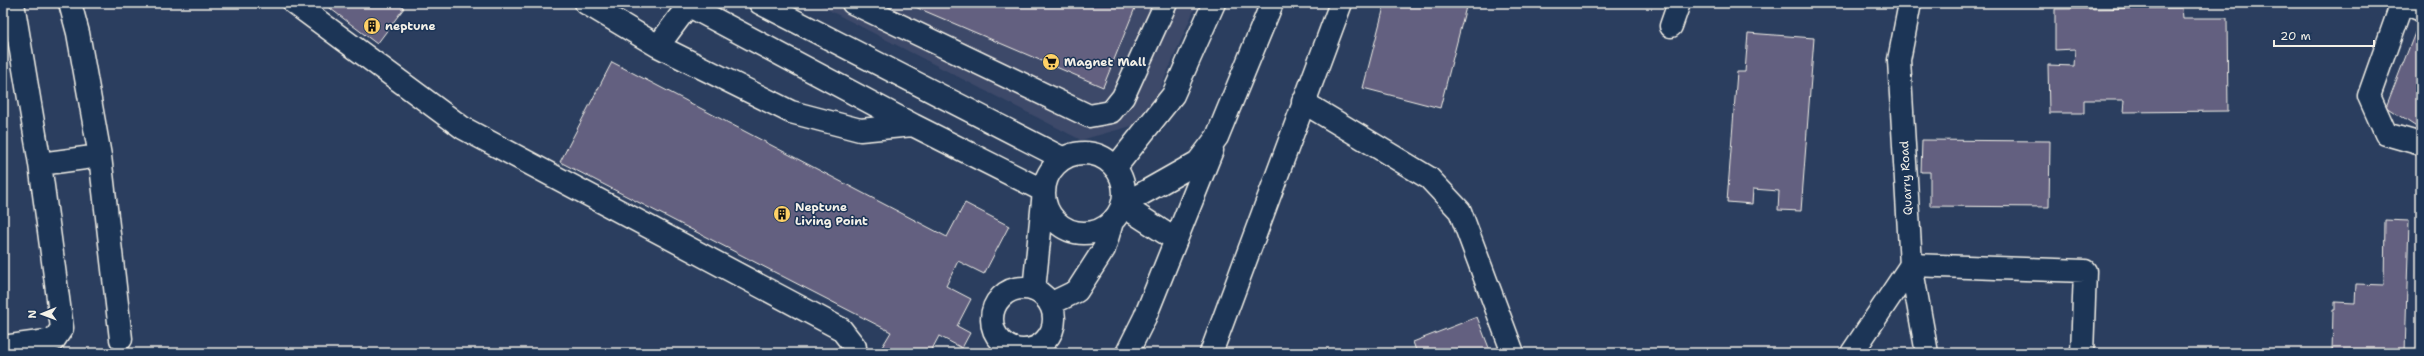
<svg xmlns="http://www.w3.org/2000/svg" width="2424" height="356" font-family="'Shantell Sans',sans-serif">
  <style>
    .built { fill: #3c4869 }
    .building { fill: #646180; stroke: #f4f1e8 }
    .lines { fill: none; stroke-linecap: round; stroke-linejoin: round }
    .minor-casing { stroke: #f4f1e8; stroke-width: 25 }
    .major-casing { stroke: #f4f1e8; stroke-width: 25 }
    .minor { stroke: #1d3557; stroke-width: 22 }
    .major { stroke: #1d3557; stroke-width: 22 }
    .labels { text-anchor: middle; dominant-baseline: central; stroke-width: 3; stroke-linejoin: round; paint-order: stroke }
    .poi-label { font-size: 12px; font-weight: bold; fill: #f4f1e8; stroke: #1d3557; text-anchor: start }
    .street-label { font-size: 12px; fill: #f4f1e8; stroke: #1d3557 }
  </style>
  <rect width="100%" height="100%" fill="#2b3e5f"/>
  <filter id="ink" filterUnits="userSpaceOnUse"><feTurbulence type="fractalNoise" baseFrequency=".025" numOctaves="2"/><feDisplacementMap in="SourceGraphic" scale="8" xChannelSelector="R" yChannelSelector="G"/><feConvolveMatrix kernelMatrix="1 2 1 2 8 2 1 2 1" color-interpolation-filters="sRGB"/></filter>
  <g filter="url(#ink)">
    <path class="built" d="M815,3H1197L1146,122L1081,140Z"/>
    <path class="building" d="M323,3H398L404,8L377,44Z
      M906,3H1137L1103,87Z
      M1385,3H1467L1440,108L1363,88Z
      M2182,8L2183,18H2227L2228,111L2123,112L2124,100H2084V113H2049L2048,65L2074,66L2075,49L2055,50V9Z
      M2420,20H2421V130L2386,107Z
      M1748,33L1814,38L1801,211L1778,210L1779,191L1753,189L1752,204L1727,202L1737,72H1745Z
      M612,62L947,237L965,203L1009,226L984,274L958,261L946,286L971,299L957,326L970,333L962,348L939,336L930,353H894L882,347L891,332L560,162Z
      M1922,140L2050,141L2049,207L1930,206V172H1921Z
      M2385,220L2409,221L2405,353H2332L2333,310H2335V302L2355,303L2356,284L2384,285Z
      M1477,317L1491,353H1417L1413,342Z"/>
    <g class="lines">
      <g class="minor-casing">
        <path id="minor" d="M294,3L463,128L841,329L855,347V353
          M586,3L658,46L791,112L860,130L913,125
          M684,3L913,125L1044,191L1034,290
          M760,3L1062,158
          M853,3L1089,116L1111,112L1123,97L1166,3
          M2402,3L2369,96L2386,134L2421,144
          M1671,26L1679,3
          M658,46L690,3
          M1303,102L1429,178L1460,211L1513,353
          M1044 193a40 40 0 1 1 80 0a40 40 0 1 1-80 0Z
          M100,156L121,339
          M40,164L100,156L78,33L70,3
          M1115,168L1173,95L1214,3
          M1176,240L1122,205L1198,162L1217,137L1272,3
          M992 319a31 31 0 1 1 62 0a31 31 0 1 1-62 0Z
          M1050,304L1077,291L1104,249L1112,222
          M3,347L54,340L62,328L40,164L13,3
          M1127,353L1145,317L1212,150
          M1211,353L1341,3
          M1852,353L1911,265L2085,271L2082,353"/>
      </g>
      <g class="major-casing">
        <path id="major" d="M1910,3L1899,60L1911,265L1927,353
          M2405,3L2421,10"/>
      </g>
      <use href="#minor" class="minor"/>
      <use href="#major" class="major"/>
    </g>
  </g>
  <defs>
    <g id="building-disc" transform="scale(0.9)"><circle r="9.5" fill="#ffd166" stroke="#1d3557"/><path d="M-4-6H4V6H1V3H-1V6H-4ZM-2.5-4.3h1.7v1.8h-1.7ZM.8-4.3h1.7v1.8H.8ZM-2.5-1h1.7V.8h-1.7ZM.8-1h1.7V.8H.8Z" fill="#111"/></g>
    <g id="supermarket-disc" transform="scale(0.9)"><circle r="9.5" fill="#ffd166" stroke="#1d3557"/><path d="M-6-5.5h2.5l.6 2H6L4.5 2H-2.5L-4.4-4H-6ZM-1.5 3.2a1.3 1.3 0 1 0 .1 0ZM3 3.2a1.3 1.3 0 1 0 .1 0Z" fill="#111"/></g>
  </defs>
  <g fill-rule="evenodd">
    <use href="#building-disc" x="372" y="26"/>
    <use href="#supermarket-disc" x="1051" y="62"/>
    <use href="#building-disc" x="782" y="214"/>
  </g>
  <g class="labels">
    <g class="poi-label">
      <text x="385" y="26">neptune</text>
      <text x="1064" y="62">Magnet Mall</text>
      <text x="795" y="207">Neptune<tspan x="795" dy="14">Living Point</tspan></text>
    </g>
    <g class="street-label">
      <text transform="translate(1906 178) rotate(-93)">Quarry Road</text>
    </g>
  </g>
  <rect width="2424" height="356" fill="none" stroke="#1d3557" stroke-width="16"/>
  <rect x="8" y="8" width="2408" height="340" fill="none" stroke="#f4f1e8" stroke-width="1.5" filter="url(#ink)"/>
  <g transform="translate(42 314) rotate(269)" stroke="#1d3557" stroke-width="3" paint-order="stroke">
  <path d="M0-3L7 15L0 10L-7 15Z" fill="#f4f1e8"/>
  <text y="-6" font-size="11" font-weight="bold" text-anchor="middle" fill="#f4f1e8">N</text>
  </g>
  <path d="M2274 40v6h100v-6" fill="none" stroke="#f4f1e8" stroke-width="2"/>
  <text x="2280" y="40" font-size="12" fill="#f4f1e8" stroke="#1d3557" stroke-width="3" paint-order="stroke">20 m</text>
</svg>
